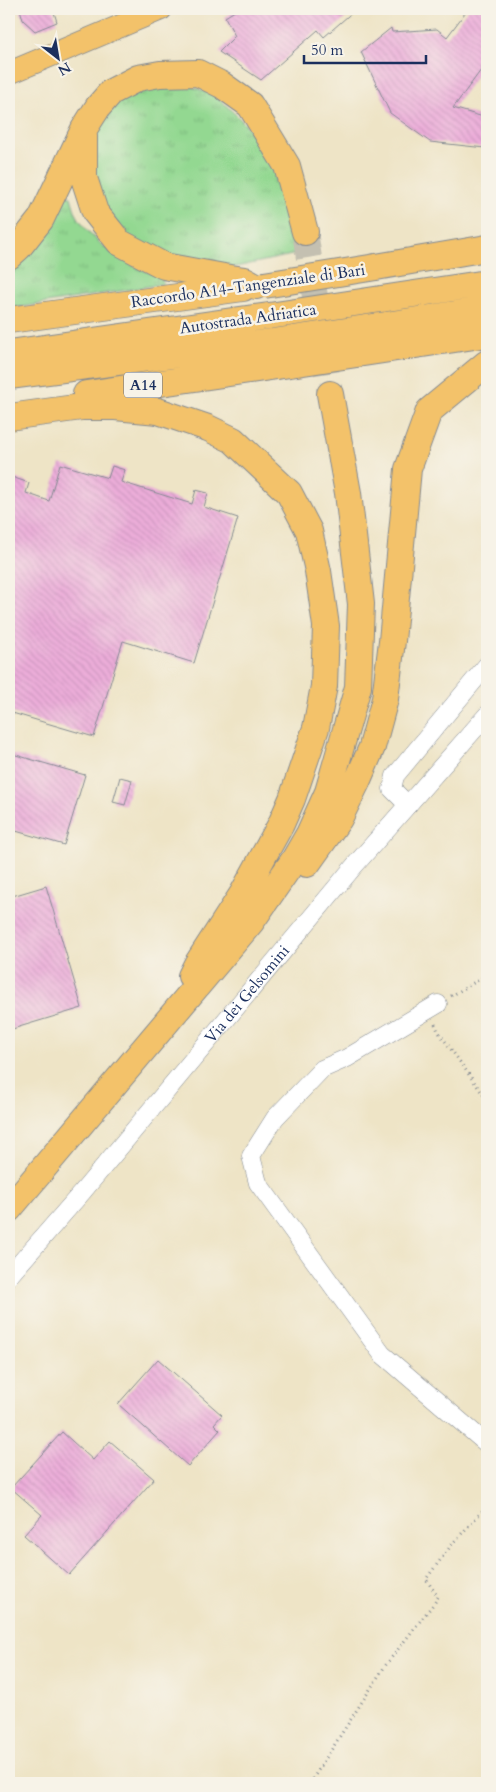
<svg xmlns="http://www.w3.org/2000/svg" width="496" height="1792" font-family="Cardo,serif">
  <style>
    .grass { fill: url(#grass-tufts); stroke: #578478 }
    .building { fill: url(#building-back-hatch) }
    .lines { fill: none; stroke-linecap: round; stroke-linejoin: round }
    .highway-tunnel { stroke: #c4c0b1; stroke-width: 26; stroke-dasharray: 26 13; stroke-linecap: butt }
    .minor-casing { stroke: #848a92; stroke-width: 19 }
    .major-casing { stroke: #848a92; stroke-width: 24 }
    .highway-casing { stroke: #848a92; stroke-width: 28 }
    .path { stroke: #848a92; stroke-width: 3; stroke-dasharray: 1 4; stroke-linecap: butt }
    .minor { stroke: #fff; stroke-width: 18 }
    .major { stroke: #f3c26a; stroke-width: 22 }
    .highway { stroke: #f3c26a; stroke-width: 26 }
    .highway-bridge-casing { stroke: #848a92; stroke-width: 28; stroke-linecap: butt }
    .highway-bridge { stroke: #f3c26a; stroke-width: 26 }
    .labels { text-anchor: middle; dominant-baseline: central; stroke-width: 5; stroke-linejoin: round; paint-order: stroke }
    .shield { fill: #f7f3e8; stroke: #5d6a87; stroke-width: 1 }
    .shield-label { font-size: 15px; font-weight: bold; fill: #1b2f5e }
    .street-label { font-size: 16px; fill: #1b2f5e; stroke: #f7f3e8 }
  </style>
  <defs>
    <pattern id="grass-tufts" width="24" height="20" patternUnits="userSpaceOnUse" patternTransform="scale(1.25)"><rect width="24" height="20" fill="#93d891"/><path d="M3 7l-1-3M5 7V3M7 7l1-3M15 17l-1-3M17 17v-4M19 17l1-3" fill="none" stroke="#7eba7f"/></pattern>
    <pattern id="building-back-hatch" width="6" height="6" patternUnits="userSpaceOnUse" patternTransform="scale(1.25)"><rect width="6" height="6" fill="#ecadd9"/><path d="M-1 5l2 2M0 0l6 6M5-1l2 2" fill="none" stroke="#ca95bd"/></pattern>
  </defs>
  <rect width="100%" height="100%" fill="#f7f3e8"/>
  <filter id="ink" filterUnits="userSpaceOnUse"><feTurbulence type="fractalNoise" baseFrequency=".02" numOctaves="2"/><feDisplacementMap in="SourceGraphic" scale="10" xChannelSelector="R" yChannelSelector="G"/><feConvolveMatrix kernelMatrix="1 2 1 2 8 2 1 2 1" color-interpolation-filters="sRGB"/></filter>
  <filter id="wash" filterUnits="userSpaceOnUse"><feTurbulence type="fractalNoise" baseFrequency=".0096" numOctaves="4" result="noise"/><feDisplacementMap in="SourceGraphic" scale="20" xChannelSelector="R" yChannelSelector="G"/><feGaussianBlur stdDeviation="1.12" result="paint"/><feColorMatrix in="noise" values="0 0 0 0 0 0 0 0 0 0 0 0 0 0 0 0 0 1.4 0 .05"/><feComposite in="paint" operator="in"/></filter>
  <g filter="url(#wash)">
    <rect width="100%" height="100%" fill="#eee4c6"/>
    <path class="grass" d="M184,84C194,88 207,91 216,97C223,101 228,108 234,113C276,152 289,199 296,254L231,268L197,267L130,241L96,196L90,136L126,94L154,86Z
      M64,195L71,197C73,204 75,213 79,219C99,249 129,266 162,277L163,284L9,309V271L27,252Z"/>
    <g id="blocks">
      <path class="building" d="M20,9H53L57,22L35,31L23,20Z
        M238,9H356L324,37L318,30L261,80L219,52L235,36L225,17Z
        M468,9H487V62L453,108L487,118L485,148L430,142L390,113L361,52L391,28L392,32L437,29L447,37Z
        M60,464L108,478L112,466L125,470L121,482L192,504L196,490L208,493L204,507L238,518L194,663L123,641L94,737L9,712V476L29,483L26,493L49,501Z
        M9,753L85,775L64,845L9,829Z
        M120,777L132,780L125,805L113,802Z
        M46,886L82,1008L9,1030V897Z
        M158,1359L222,1415L214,1424L220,1430L188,1466L118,1404Z
        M62,1432L93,1460L110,1441L154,1479L69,1575L24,1535L42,1515L11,1488Z"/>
    </g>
  </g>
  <g filter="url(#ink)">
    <use href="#blocks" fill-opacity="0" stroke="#848a92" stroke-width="1"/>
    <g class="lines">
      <path class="highway-tunnel" d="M305,232L330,394"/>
      <g class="minor-casing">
        <g id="minor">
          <path d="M408,805L392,789L395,776L487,665"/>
          <path d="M438,1004L347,1058L322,1069L275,1118L251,1156L258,1183L382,1354L487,1444"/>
          <path id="s1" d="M9,1276L84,1190L355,865L487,715"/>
        </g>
      </g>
      <g class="major-casing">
        <path id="major" d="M9,73L161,9"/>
      </g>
      <g class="highway-casing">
        <path id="highway" d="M84,136V178L95,212L119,242L164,266L224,277L245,280L256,286
          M9,256L19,247L41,219L84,129L98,107L111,92L138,78L160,74L198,73L222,85L250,105L287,166L305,232
          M376,267L487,248
          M381,299L487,283
          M9,320L243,288
          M386,325L487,309
          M390,349L487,334
          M9,353L269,316
          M9,376L273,342
          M86,394L277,366
          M9,417L82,407H115L158,411L208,428L233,440L289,493L309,531L318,571L326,626L324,686L316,728L292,799L281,824L243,893L197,964L191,976
          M307,864L339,819L357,782L372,747L385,699L392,641L408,469L429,411L487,363
          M9,1209L251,922L294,860L309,834L328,792L358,687L361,604L348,493L330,394"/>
      </g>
      <path class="path" d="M451,996L487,975
        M435,1024L438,1031L487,1100
        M310,1783L385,1666L435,1602L438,1597L426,1579L453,1543L487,1506"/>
      <use href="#minor" class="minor"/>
      <use href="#major" class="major"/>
      <use href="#highway" class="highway"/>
      <g class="highway-bridge-casing">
        <path id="highway-bridge" d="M264,285L376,267
          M269,316L381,299
          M273,342L386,325
          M277,366L390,349"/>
      </g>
      <use href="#highway-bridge" class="highway-bridge"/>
    </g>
  </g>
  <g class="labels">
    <rect class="shield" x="124" y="372.5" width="38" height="25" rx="4"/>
    <g class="shield-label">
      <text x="143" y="385">A14</text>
    </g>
    <g class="street-label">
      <text transform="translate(248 286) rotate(-8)">Raccordo A14-Tangenziale di Bari</text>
      <text transform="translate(248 319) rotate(-8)">Autostrada Adriatica</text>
      <text stroke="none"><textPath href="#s1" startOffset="369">Via dei Gelsomini</textPath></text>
    </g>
  </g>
  <rect width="496" height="1792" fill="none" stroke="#f7f3e8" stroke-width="30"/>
  <g transform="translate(58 58) rotate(149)" stroke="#f7f3e8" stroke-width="4" paint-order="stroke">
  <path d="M0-4L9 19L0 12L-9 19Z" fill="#1b2f5e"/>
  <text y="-8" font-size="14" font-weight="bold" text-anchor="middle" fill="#1b2f5e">N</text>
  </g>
  <path d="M304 55v8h122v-8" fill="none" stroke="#1b2f5e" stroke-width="2.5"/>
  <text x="311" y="55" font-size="15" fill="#1b2f5e" stroke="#f7f3e8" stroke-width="4" paint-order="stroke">50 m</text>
</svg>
